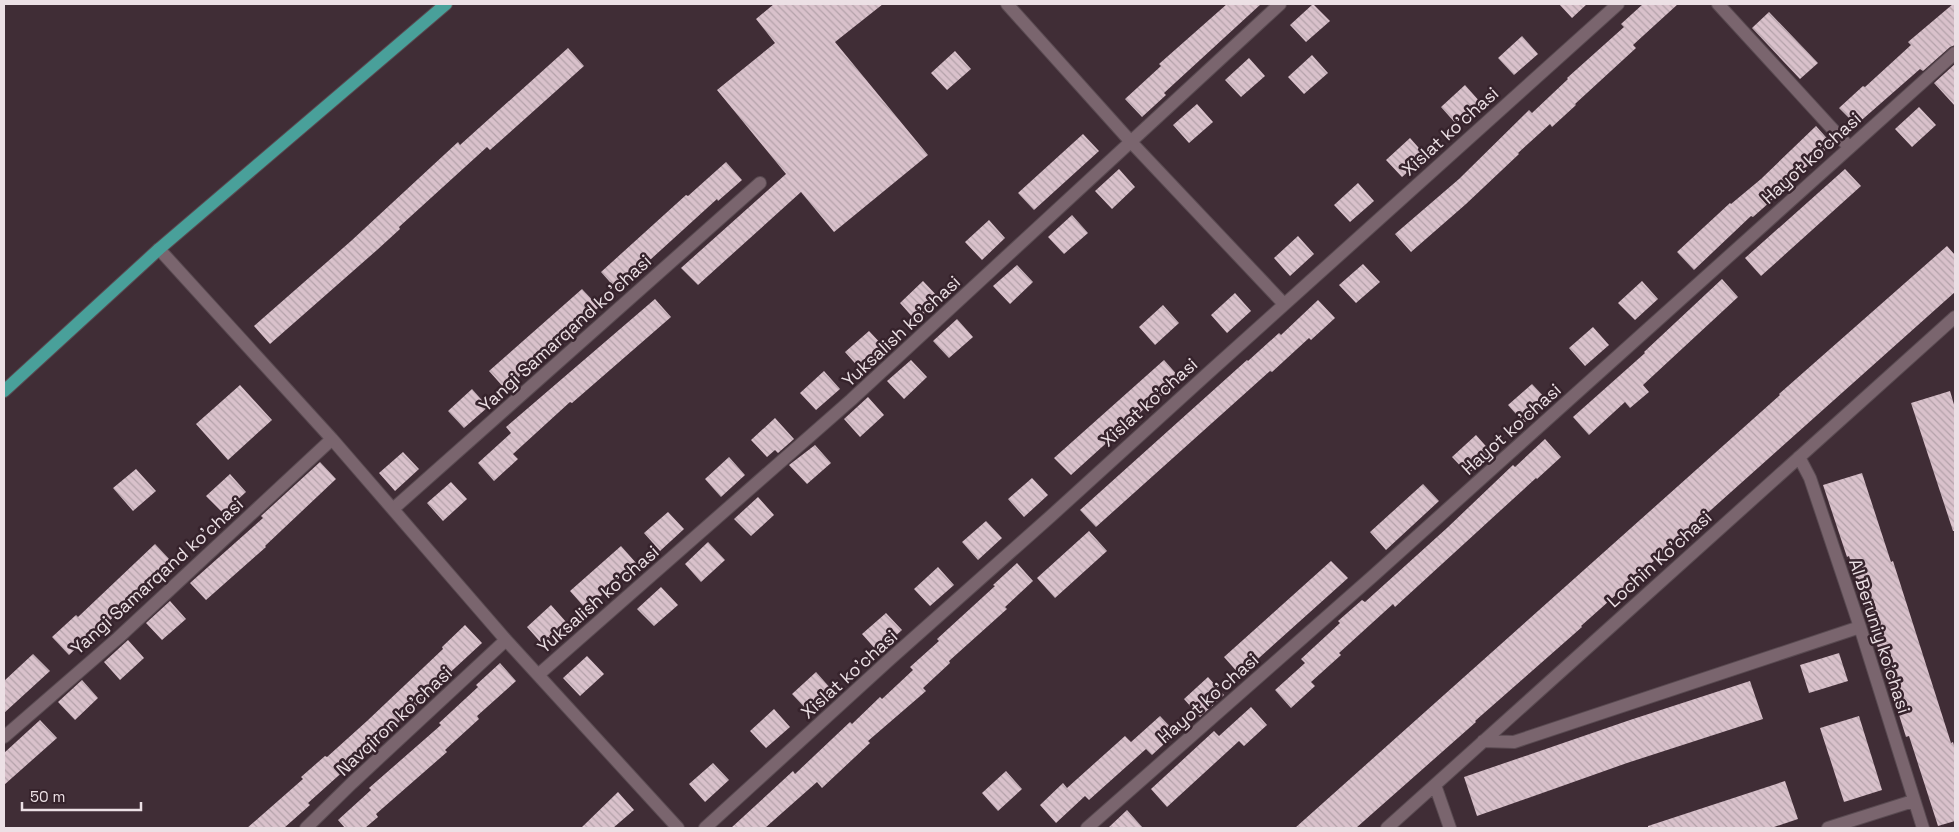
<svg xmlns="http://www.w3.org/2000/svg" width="1959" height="832" font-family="'Space Grotesk',sans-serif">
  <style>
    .building { fill: url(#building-back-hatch) }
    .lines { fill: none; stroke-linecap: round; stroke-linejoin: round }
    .street-casing { stroke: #594a51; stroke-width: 14 }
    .primary-casing { stroke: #594a51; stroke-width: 14 }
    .street { stroke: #7a656e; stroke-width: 12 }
    .primary { stroke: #49a09a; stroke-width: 12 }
    .labels { text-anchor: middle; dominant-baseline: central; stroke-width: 5; stroke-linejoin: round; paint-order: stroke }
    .street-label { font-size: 18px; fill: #ece0e5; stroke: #36232c }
  </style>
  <defs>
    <pattern id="building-back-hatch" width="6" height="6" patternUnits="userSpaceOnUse" patternTransform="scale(1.25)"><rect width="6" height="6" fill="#d9c1cb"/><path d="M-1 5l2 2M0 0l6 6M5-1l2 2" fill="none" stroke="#b4a2aa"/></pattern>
  </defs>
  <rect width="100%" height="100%" fill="#402d36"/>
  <path class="building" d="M774,4H883L835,42L928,155L834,232L801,192L698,285L681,268L786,174L717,90L775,43L756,19Z
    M1227,4H1261L1164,93L1166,95L1142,117L1125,99L1161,66L1159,64Z
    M1313,4L1330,21L1306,42L1290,25Z
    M1559,4H1587L1572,18Z
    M1643,4H1678L1633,45L1636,48L1575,104L1576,105L1552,127L1550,124L1518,153L1519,154L1466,204L1411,252L1395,234L1459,179L1529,110L1532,113L1568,79L1567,78L1624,27L1621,24Z
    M1953,4H1955V45L1950,47L1923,71L1920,69L1856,125L1839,108L1863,86L1865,87L1911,45L1908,42Z
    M1769,12L1818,63L1800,79L1752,28Z
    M1522,36L1538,54L1514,75L1498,58Z
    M568,48L584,66L490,150L487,147L399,227L400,229L377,250L270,344L254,326L351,241L458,142L460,145Z
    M955,51L971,69L947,90L931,73Z
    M1312,55L1328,73L1304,94L1288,77Z
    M1249,58L1265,76L1241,97L1225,80Z
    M1955,64V106L1934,83Z
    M1465,85L1481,103L1457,125L1441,107Z
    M1197,104L1213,122L1189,143L1173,125Z
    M1919,107L1936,125L1912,147L1895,129Z
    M1816,126L1832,144L1805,168L1806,170L1753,217L1751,216L1694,270L1677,252L1730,203L1731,204L1761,179Z
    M1083,134L1099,151L1034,210L1018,193Z
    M1410,138L1426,156L1402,177L1386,160Z
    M726,162L742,180L718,201L717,199L617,290L601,272L686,195L688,196Z
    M1119,169L1135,187L1112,209L1095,191Z
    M1845,169L1861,186L1761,276L1745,258Z
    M1358,183L1374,201L1350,222L1334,205Z
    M1072,215L1088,233L1064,254L1048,237Z
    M989,220L1005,238L982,260L965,242Z
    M1298,236L1314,254L1290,276L1274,258Z
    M1947,246L1955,255V292L1581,626L1582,627L1475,721L1476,722L1356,828H1295L1780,395L1779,394Z
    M1363,264L1380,282L1356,303L1339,285Z
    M1017,265L1033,282L1010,304L993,286Z
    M1722,279L1738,297L1643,385L1649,392L1630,408L1625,402L1589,435L1573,417L1645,353L1644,352Z
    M923,281L940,299L916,321L900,303Z
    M1642,281L1658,299L1635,320L1618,303Z
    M582,289L599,307L505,389L489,371Z
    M1235,293L1251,311L1227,333L1211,315Z
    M655,299L671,317L572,403L570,402L513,454L518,459L494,481L478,463L511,433L506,427Z
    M1318,300L1335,318L1311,340L1309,338L1272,372L1270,371L1096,527L1080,510L1247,360L1248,361L1279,333L1281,335Z
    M1163,305L1179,323L1155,345L1139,327Z
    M957,319L973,337L949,358L933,341Z
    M1593,327L1609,345L1585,366L1569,348Z
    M869,331L885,348L861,370L845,352Z
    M911,360L927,377L904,399L887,381Z
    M1164,360L1180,378L1157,400L1155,399L1071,475L1054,458Z
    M824,371L840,389L816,410L800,393Z
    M1532,384L1548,401L1524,423L1508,405Z
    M240,385L272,420L228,460L196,424Z
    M472,389L488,407L464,428L448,411Z
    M1950,391L1955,408V531H1953L1911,403Z
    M868,397L884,415L860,437L844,419Z
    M775,418L794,439L778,453L775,450L767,457L751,440Z
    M1476,435L1492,453L1468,474L1452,457Z
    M1545,439L1561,457L1537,479L1536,478L1395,607L1393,604L1339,653L1341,655L1311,682L1315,686L1291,708L1275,690L1305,663L1301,659L1340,623L1338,621L1362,600L1365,602L1447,528L1513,465L1515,467Z
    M815,445L831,463L807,484L789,465Z
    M403,452L419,469L395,491L379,473Z
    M729,457L745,475L721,497L705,479Z
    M320,462L336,479L265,546L266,547L206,600L190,583L263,518L261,516Z
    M136,469L156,491L133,511L113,488Z
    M1862,473L1891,562L1893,561L1951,743L1953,742L1955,749V821L1938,826L1909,736L1906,737L1849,556L1847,557L1823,485Z
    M230,474L246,492L223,513L206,496Z
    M1032,478L1048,495L1024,517L1008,499Z
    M451,482L467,499L443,521L427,503Z
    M1423,484L1439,501L1386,550L1370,532Z
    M758,497L774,515L751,536L734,519Z
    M668,512L684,529L660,551L644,533Z
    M986,521L1002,538L978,560L962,542Z
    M1089,531L1107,551L1055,598L1037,578Z
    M708,542L725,560L701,582L685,564Z
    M155,544L172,562L124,605L125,607L101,628L99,626L69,655L52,637L76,615L78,617Z
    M621,546L637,564L586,609L570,591Z
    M1331,561L1348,578L1240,675L1224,657Z
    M1017,563L1033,581L1005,607L1007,609L949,661L950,663L923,688L926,691L868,741L870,743L822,788L817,782L765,828H731L793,771L795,774L850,722L852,724L880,697L882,699L913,670L910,667L939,641L937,639L995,586L993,585Z
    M938,567L954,585L930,606L914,589Z
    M661,587L678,605L654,626L637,609Z
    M170,601L186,619L162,640L146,623Z
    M551,605L567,623L543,645L527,627Z
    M886,613L902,630L878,652L862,634Z
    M465,625L482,643L442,680L443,681L372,747L373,748L349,770L347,768L308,803L310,805L284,828H247L303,779L301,777L325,756L327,757L367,721L443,649L442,647Z
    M128,640L144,658L120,680L104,662Z
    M1839,653L1848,681L1809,693L1800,665Z
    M33,654L50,671L4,713V681Z
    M587,656L604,674L580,696L563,678Z
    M500,663L516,681L477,716L479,719L445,750L447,752L376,814L378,817L365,828H345L338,820L371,790L369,788L441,725L439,723L478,687L476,685Z
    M816,672L832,690L808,711L792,694Z
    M1208,677L1224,695L1200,717L1184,699Z
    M82,680L98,698L75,720L58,702Z
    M1750,681L1763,719L1627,763L1477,816L1464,777L1630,720Z
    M1251,707L1267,725L1244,746L1239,741L1167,807L1151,789L1214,731L1219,736Z
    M774,709L790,727L766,748L750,731Z
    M1160,716L1176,733L1152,755L1146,749L1089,800L1085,796L1056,823L1040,805L1063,783L1067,788L1125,736L1131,742Z
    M1859,716L1882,790L1844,802L1820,728Z
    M40,720L57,738L4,785V753Z
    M713,763L729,780L705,802L689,784Z
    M1006,771L1022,789L998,811L982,793Z
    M1785,781L1798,819L1771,828H1648V826Z
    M618,792L634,810L613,828H581Z
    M1127,810L1143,828H1108Z"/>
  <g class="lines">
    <g class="street-casing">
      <path id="street" d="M1007,4L1131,142L1284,304
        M1718,4L1849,147
        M159,249L332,439L506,640L678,828
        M1799,457L1810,478L1860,627L1923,828
        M393,509L760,183
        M538,675L851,400L1280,4
        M4,737L118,638L332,439
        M1483,741L1514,742L1860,627
        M1435,785L1450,828
        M306,828L352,783L506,640
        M705,828L889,660L1051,516L1206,375L1618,4
        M1087,828L1373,576L1955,53
        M1387,828L1955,317
        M1828,828L1913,801"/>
    </g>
    <g class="primary-casing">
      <path id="primary" d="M4,391L159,249L446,4"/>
    </g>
    <use href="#street" class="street"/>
    <use href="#primary" class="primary"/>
  </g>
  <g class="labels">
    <g class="street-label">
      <text transform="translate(1450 131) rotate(-42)">Xislat ko'chasi</text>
      <text transform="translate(1811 158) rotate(-42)">Hayot ko'chasi</text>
      <text transform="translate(901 331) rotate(-43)">Yuksalish ko'chasi</text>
      <text transform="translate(565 333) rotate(-42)">Yangi Samarqand ko'chasi</text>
      <text transform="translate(1149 402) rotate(-42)">Xislat ko'chasi</text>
      <text transform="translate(1511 429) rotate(-42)">Hayot ko'chasi</text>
      <text transform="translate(1659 559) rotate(-42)">Lochin Ko'chasi</text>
      <text transform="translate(157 576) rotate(-42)">Yangi Samarqand ko'chasi</text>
      <text transform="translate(598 599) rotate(-41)">Yuksalish ko'chasi</text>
      <text transform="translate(1880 636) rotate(72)">Al Beruniy ko'chasi</text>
      <text transform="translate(849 674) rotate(-42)">Xislat ko'chasi</text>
      <text transform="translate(1208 698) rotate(-41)">Hayot ko'chasi</text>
      <text transform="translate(394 721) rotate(-43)">Navqiron ko'chasi</text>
    </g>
  </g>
  <rect width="1959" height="832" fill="none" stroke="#ece0e5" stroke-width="10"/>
  <path d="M22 802v8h119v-8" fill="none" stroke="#ece0e5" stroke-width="2.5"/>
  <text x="30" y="802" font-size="15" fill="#ece0e5" stroke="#36232c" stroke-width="4" paint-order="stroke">50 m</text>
</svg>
